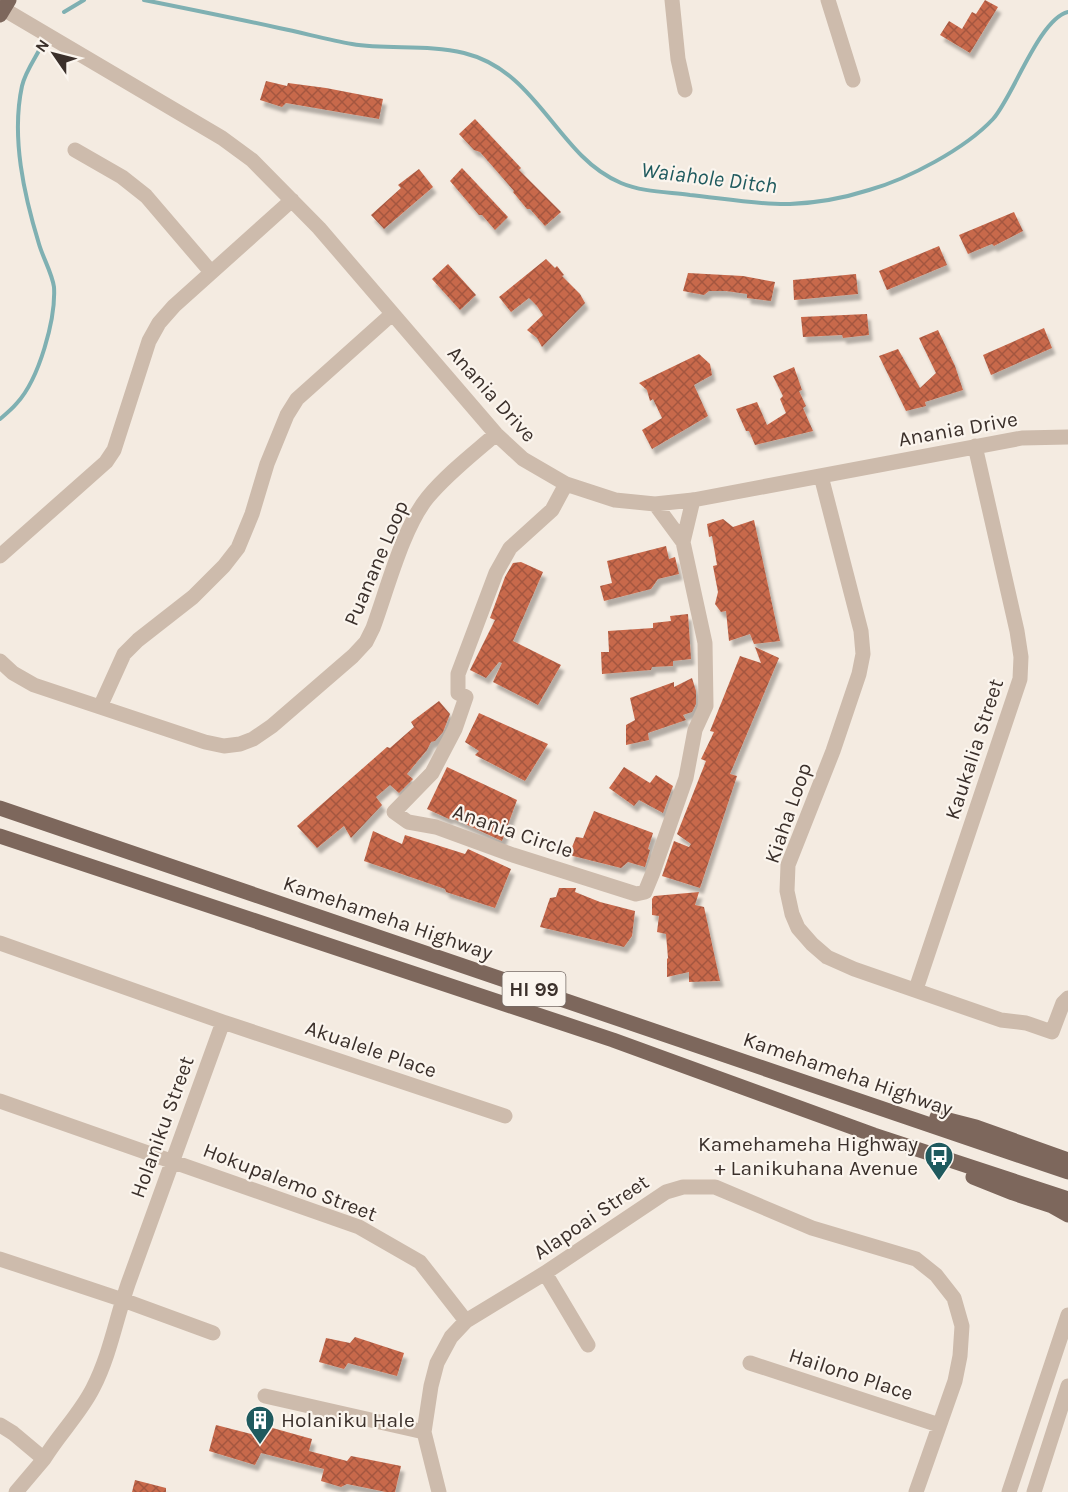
<svg xmlns="http://www.w3.org/2000/svg" width="1068" height="1492" font-family="Karla,sans-serif">
  <style>
    .lines { fill: none; stroke-linecap: round; stroke-linejoin: round }
    .stream { stroke: #7fb0b2; stroke-width: 4 }
    .building { fill: url(#building-cross-hatch); filter: url(#shadow) }
    .minor { stroke: #cdbbac; stroke-width: 15 }
    .major { stroke: #7d675c; stroke-width: 15 }
    .labels { text-anchor: middle; dominant-baseline: central; stroke-width: 4.5; stroke-linejoin: round; paint-order: stroke }
    .shield { fill: #fbf5ee; stroke: #756b66; stroke-width: 1.5 }
    .shield-label { font-size: 20px; font-weight: bold; fill: #3b302b }
    .street-label { font-size: 21px; fill: #3b302b; stroke: #fbf5ee }
    .poi-label { font-size: 21px; fill: #3b302b; stroke: #fbf5ee; text-anchor: end }
    .water-label { font-size: 22px; font-style: italic; fill: #1f5a5e; stroke: #fbf5ee }
  </style>
  <defs>
    <pattern id="building-cross-hatch" width="8" height="8" patternUnits="userSpaceOnUse" patternTransform="scale(1.5)"><rect width="8" height="8" fill="#c8694b"/><path d="M0 0l8 8M0 8l8-8" fill="none" stroke="#a4573f"/></pattern>
    <filter id="shadow"><feDropShadow dx="3.5" dy="6" stdDeviation="1.5" flood-color="#0004"/></filter>
  </defs>
  <rect width="100%" height="100%" fill="#f4ebe1"/>
  <g class="lines">
    <path class="stream" d="M144,0C189,9 234,18 279,28C304,33 328,40 352,44C388,50 428,44 464,53C521,67 544,118 582,156C593,167 607,177 621,183C642,192 668,192 690,195C720,198 760,205 790,204C816,203 844,198 869,190C908,179 965,149 993,119C1013,97 1039,19 1068,12
      M64,12L84,0
      M0,419C6,414 12,409 17,403C39,379 56,319 54,287C52,273 43,258 39,244C24,195 11,137 22,86C25,72 36,57 42,45"/>
  </g>
  <path class="building" d="M985,0L998,7L970,53L940,35L949,21L962,29L972,12L976,14Z
    M266,81L287,86L288,83L326,88L383,99L379,119L286,103L282,107L260,100Z
    M475,119L521,168L519,170L561,212L545,226L530,209H527L513,192L514,191L480,152L474,150L459,134Z
    M462,168L508,217L495,230L482,215H479L450,181Z
    M419,169L433,187L384,229L371,215L401,188L398,185Z
    M1014,212L1023,231L994,246L992,244L968,254L959,235Z
    M939,246L947,265L887,290L879,271Z
    M546,259L555,268L557,266L564,275L562,276L580,294L585,303L542,347L537,338L527,330L543,315L537,306L529,298L511,312L499,297Z
    M448,264L476,295L460,310L432,279Z
    M688,273L743,276L775,282L771,301L747,298V294L726,291H709L704,295L683,291Z
    M856,274L858,294L794,300L793,280Z
    M867,314L869,335L843,338L842,335L803,337L801,317Z
    M1044,328L1052,348L991,375L983,355Z
    M938,330L955,366L963,390L925,402L926,406L906,411L879,356L898,349L920,388L936,373L919,338Z
    M699,354L710,364L712,375L694,385L708,416L652,449L642,430L662,418L653,399L650,401L647,390L639,383Z
    M794,367L802,390L799,391L806,406L803,408L813,431L755,445L749,431H746L736,409L757,402L767,425L786,413L780,399L783,396L773,376Z
    M723,519L733,527L754,520L780,641L754,644L750,634L729,641L726,611L721,612L715,604L718,592L713,566L717,565L712,536L709,537L707,524Z
    M666,546L669,559L675,557L679,574L658,579L651,589L604,601L600,586L612,583L607,561Z
    M521,562L543,572L513,641L561,665L538,705L493,682L502,663L499,662L486,678L470,670L495,620L490,618L505,577L513,563Z
    M688,614L691,659L673,661V666L652,667L651,670L602,674L601,652H609L608,631L653,628V623L671,621L670,616Z
    M755,647L779,658L730,774L737,776L700,888L662,876L674,841L689,847L691,844L677,834L706,761L701,759L714,732L710,731L740,656L761,663Z
    M692,678L696,691V704L692,712L683,715L686,720L648,733L649,740L626,745V725L635,720L630,698L674,682V687Z
    M439,701L450,714L443,732L435,741L431,742L427,750L407,774L413,779L399,793L390,785L376,797L382,805L351,838L344,826L317,848L297,826L387,747L390,748L414,727L411,722Z
    M479,713L548,744L525,781L475,755L479,751L465,742Z
    M447,767L517,800L502,841L450,817L449,819L427,809Z
    M624,767L650,783L656,775L673,786L663,813L639,800L634,806L609,788Z
    M594,811L653,833L648,849L650,850L645,867L628,862L621,868L569,855L576,837L583,838Z
    M373,831L402,844L405,835L465,854L468,849L511,869L495,908L446,892L445,889L364,861Z
    M559,888H576L575,892L600,902L635,911L632,936L624,947L540,927L550,898L556,897Z
    M699,892L695,905L704,907L720,981L689,982V972L667,977V959L668,958L666,934L657,932L659,916L652,915V899L654,896Z
    M355,1337L404,1353L397,1376L348,1363L344,1369L319,1362L326,1338L350,1343Z
    M216,1425L263,1437L269,1427L312,1439L309,1451L347,1461L351,1456L401,1466L395,1492H386L347,1484L341,1487L321,1481L324,1469L261,1453L255,1465L209,1451Z
    M135,1480L166,1488V1492H132Z"/>
  <g class="lines">
    <path class="minor" d="M672,0L678,59L685,90
      M828,0L853,80
      M0,7L222,138L252,160L319,228L496,434L523,459L566,484L615,500L655,504L693,500L1022,438L1068,437
      M75,150L122,177L146,196L211,272
      M821,476L861,631L863,654L859,674L833,751L788,865L787,891L792,914L798,928L812,944L827,957L854,969L1001,1020L1026,1023L1052,1032L1063,1003L1068,998
      M566,484L552,510L510,548L496,573L458,674V693L466,697L455,729L432,773L394,812L408,822L436,827L513,855L636,894L645,892L652,875L686,778L695,730L706,706L705,643L683,542L693,500
      M655,504L683,542
      M0,556L106,462L114,450L149,341L159,323L174,306L292,200
      M0,661L13,673L34,685L205,742L224,746L240,744L253,739L272,726L353,656L366,642L373,628C387,590 403,527 428,497C448,473 473,454 496,434
      M100,707L124,654L138,640L193,597L224,566L238,548L252,514L267,464L287,415L297,399L392,314
      M0,943L223,1022L505,1116
      M916,989L1020,679L1021,657L1017,631L975,446
      M0,1101L359,1227L420,1262L466,1321
      M0,1259L123,1300L213,1333
      M545,1273L588,1345
      M750,1363L939,1425
      M265,1396L424,1432
      M0,1425L13,1433L44,1459L16,1492
      M44,1459C59,1434 80,1414 93,1388C110,1355 116,1319 128,1284C160,1197 191,1109 223,1022
      M439,1492L424,1432L431,1386L437,1363L451,1337L466,1321L545,1273L666,1192L683,1187H715L812,1228L916,1259L936,1275L954,1298L962,1326L960,1356L955,1381L916,1492
      M1009,1492L1068,1315
      M1034,1492L1068,1386"/>
    <path class="major" d="M0,15L9,0
      M0,808L1068,1172
      M0,836L613,1040L874,1135L1068,1199
      M937,1117L976,1127L1068,1160
      M973,1177L1013,1193L1052,1206L1068,1215"/>
  </g>
  <defs>
    <g id="bus-pin" transform="scale(1.5)"><path d="M0 17L-7.5 6A9.5 9.5 0 1 1 7.5 6Z" fill="#1f5a5e" stroke="#fbf5ee"/><path d="M-5-6H5V4H4V6H2V4H-2V6H-4V4H-5ZM-3.5-4V0h7V-4ZM-3.5 1.2v1.5H-2V1.2ZM2 1.2v1.5H3.5V1.2Z" fill="#fff"/></g>
    <g id="building-pin" transform="scale(1.5)"><path d="M0 17L-7.5 6A9.5 9.5 0 1 1 7.5 6Z" fill="#1f5a5e" stroke="#fbf5ee"/><path d="M-4-6H4V6H1V3H-1V6H-4ZM-2.5-4.3h1.7v1.8h-1.7ZM.8-4.3h1.7v1.8H.8ZM-2.5-1h1.7V.8h-1.7ZM.8-1h1.7V.8H.8Z" fill="#fff"/></g>
  </defs>
  <g fill-rule="evenodd">
    <use href="#bus-pin" x="939" y="1156"/>
    <use href="#building-pin" x="260" y="1420"/>
  </g>
  <g class="labels">
    <rect class="shield" x="502.5" y="972" width="63" height="34" rx="4.5"/>
    <g class="shield-label">
      <text x="534" y="989">HI 99</text>
    </g>
    <g class="street-label">
      <text transform="translate(492 394) rotate(48)">Anania Drive</text>
      <text transform="translate(958 429) rotate(-10)">Anania Drive</text>
      <text transform="translate(376 563) rotate(-67)">Puanane Loop</text>
      <text transform="translate(974 749) rotate(-72)">Kaukalia Street</text>
      <text transform="translate(788 813) rotate(-71)">Kiaha Loop</text>
      <text transform="translate(513 831) rotate(19)">Anania Circle</text>
      <text transform="translate(388 918) rotate(19)">Kamehameha Highway</text>
      <text transform="translate(371 1049) rotate(19)">Akualele Place</text>
      <text transform="translate(848 1074) rotate(19)">Kamehameha Highway</text>
      <text transform="translate(162 1127) rotate(-70)">Holaniku Street</text>
      <text transform="translate(290 1182) rotate(21)">Hokupalemo Street</text>
      <text transform="translate(591 1217) rotate(-34)">Alapoai Street</text>
      <text transform="translate(851 1374) rotate(18)">Hailono Place</text>
    </g>
    <g class="poi-label">
      <text x="918" y="1144">Kamehameha Highway<tspan x="918" dy="24">+ Lanikuhana Avenue</tspan></text>
      <text x="281" y="1420" text-anchor="start">Holaniku Hale</text>
    </g>
    <g class="water-label">
      <text transform="translate(709 178) rotate(7)">Waiahole Ditch</text>
    </g>
  </g>
  <g transform="translate(54 54) rotate(305)" stroke="#fbf5ee" stroke-width="4.5" paint-order="stroke">
  <path d="M0-4.5L10 22L0 15L-10 22Z" fill="#3b302b"/>
  <text y="-9" font-size="16" font-weight="bold" text-anchor="middle" fill="#3b302b">N</text>
  </g>
</svg>
